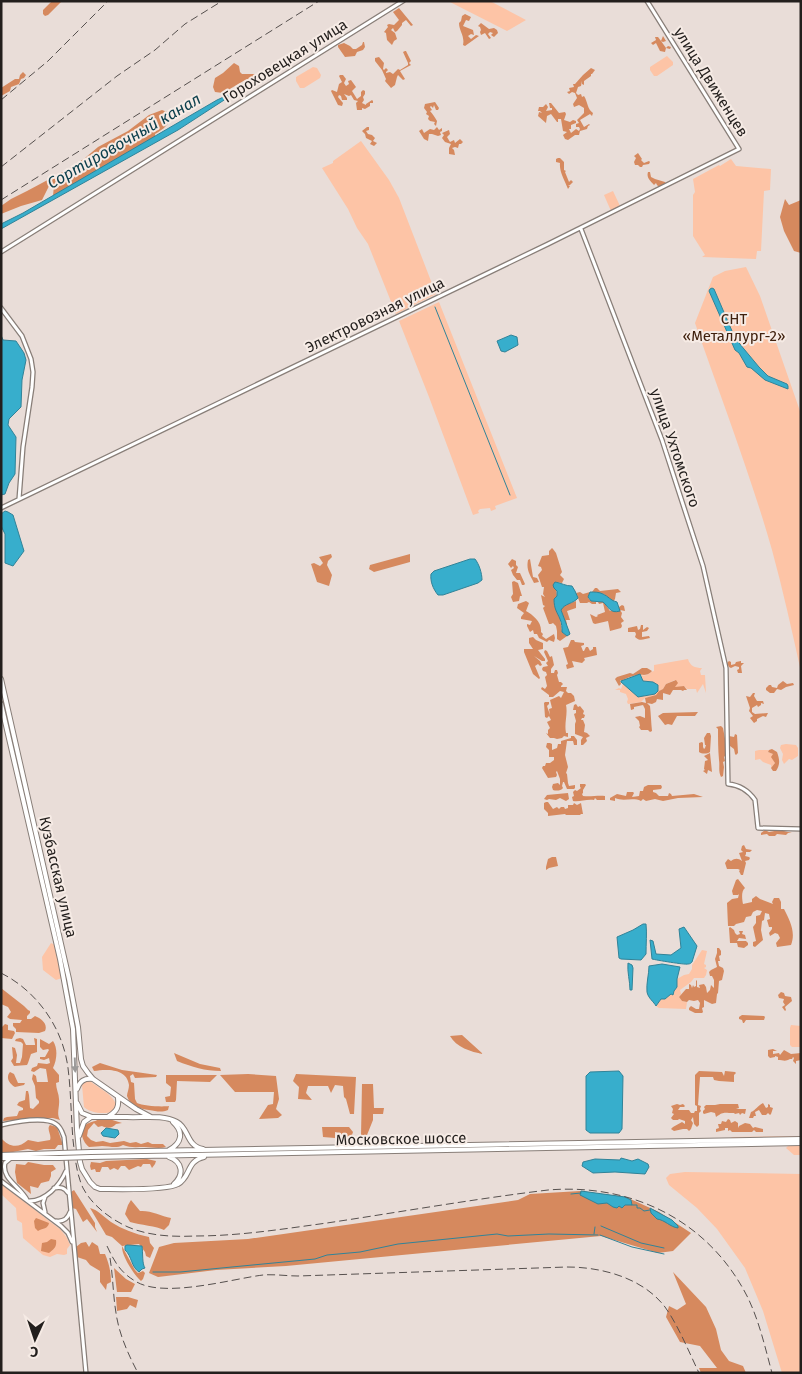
<svg xmlns="http://www.w3.org/2000/svg" width="802" height="1374" font-family="'Fira Sans',sans-serif">
  <style>
    .green { fill: #fdc4a6 }
    .forest { fill: #d6895e }
    .water { fill: #37aecc; stroke: #318398 }
    .lines { fill: none; stroke-linecap: round; stroke-linejoin: round }
    .stream { stroke: #318398; stroke-width: 1 }
    .secondary-casing { stroke: #887e78; stroke-width: 5.5 }
    .primary-casing { stroke: #887e78; stroke-width: 6 }
    .secondary { stroke: #fff; stroke-width: 3 }
    .primary { stroke: #fff; stroke-width: 4 }
    .rail { stroke: #56504e; stroke-width: 1; stroke-dasharray: 8 4; stroke-linecap: butt }
    .primary-bridge-casing { stroke: #887e78; stroke-width: 6; stroke-linecap: butt }
    .primary-bridge { stroke: #fff; stroke-width: 4 }
    .oneway { fill: #9c9a99 }
    .labels { text-anchor: middle; dominant-baseline: central; stroke-width: 4; stroke-linejoin: round; paint-order: stroke }
    .street-label { font-size: 15px; fill: #231f1d; stroke: #f6ebe5 }
    .park-label { font-size: 15px; fill: #40210e; stroke: #f6ebe5 }
    .water-label { font-size: 16px; font-style: italic; fill: #0d404d; stroke: #f6ebe5 }
  </style>
  <rect width="100%" height="100%" fill="#e9ddd8"/>
  <path class="green" d="M448,1H490L526,20L507,31Z
    M667,56L673,62V65L657,76H654L650,70V67Z
    M313,67L317,68L321,75L320,78L304,88H300L296,81V77Z
    M361,141L389,180L399,198L436,294L396,314L368,244L357,228L348,209L322,168L333,163V161Z
    M731,159L736,166L771,169L770,190L764,191L761,251H757L756,259L702,257L705,255L693,236V195L695,192L693,179L719,165L720,166Z
    M613,191L620,206L611,211L604,195Z
    M746,267L760,296L801,414V672C792,631 783,590 772,550C750,473 721,398 695,323L713,277L725,271Z
    M439,302L517,498L495,506L496,509L491,511L490,508L480,509L478,511L479,513L473,515L429,397L399,321Z
    M688,659C690,666 695,668 702,668L700,671L701,675H705L706,693L703,684L697,693L696,689H687L684,686L675,688V680L666,684L663,689L659,691L656,695L645,698L641,702L628,704L627,702L628,699L626,694L620,692V690H615L619,688L621,689L623,684L630,689L634,694L653,682L643,681L641,675C648,677 649,672 654,671V665Z
    M786,744L796,745L798,748V756L792,760L789,759L784,764L782,760L783,754L780,748L781,745Z
    M759,750H769L768,752L773,754L775,763L771,768V765L763,762L760,759L755,760V751Z
    M51,943L55,945L61,975L62,978L56,980L43,970L42,957Z
    M702,950L707,951L704,964L706,965V967L704,968L707,970L706,975L704,978H694L691,982L680,990L681,994L679,997L682,1001L687,1002L686,1009L659,1008L656,1006L661,998L671,994L677,987V979L684,975L689,974L692,969V965Z
    M791,1025L801,1026V1047H792L790,1045V1028Z
    M90,1081C97,1087 108,1092 113,1099C125,1115 95,1117 84,1107L82,1085L85,1082Z
    M801,1136V1138L733,1139L731,1137Z
    M788,1146H801V1155H794L786,1148Z
    M685,1172L801,1174V1373H782L763,1311L745,1268L717,1229L697,1208L669,1185L666,1178L670,1174Z
    M1,1184L61,1230L67,1238L70,1245L67,1249V1254L64,1255L57,1254L50,1257L43,1255L23,1238L22,1223L17,1220L16,1208L1,1194Z"/>
  <path class="forest" d="M52,1H64L61,2L48,15L45,16L43,14V10Z
    M399,8L413,25L411,26L406,20L402,23V25L397,31L395,32L393,28L391,30L395,33L397,39L394,41L392,45L387,40L386,33L384,32L388,27L387,25L389,24L394,25L399,20L393,12Z
    M465,14L471,17L469,21L466,20L463,26L473,30L474,35L471,34L468,36L471,39L476,35L479,36L465,46L463,45C465,36 459,31 459,23L461,21L462,16Z
    M481,23L489,29L494,28L497,30L498,33L494,37L491,35L493,33L490,32L488,34L491,38L489,39L485,33L481,35L480,32L481,30L480,27L478,26Z
    M663,36L666,41L663,42L661,41L666,48L668,46L671,47L670,49L666,48L665,52L660,51L656,43L653,45L651,43L656,40L655,37H658L661,41Z
    M363,42H364L365,47L363,50L357,52L355,56L345,57L338,47V45L344,43L350,46L353,49H356L362,45Z
    M405,51H406L411,61L409,63L411,65L400,71L405,79L403,80L398,75L397,77L395,85L391,88L385,81L386,79L382,70L375,61V58L379,57L384,63L383,69L384,70L386,68L388,70L386,72V73L390,72L393,74L398,69L400,70L408,65V63L403,52Z
    M234,63L239,66L240,72L242,74H257V76L245,80L223,93L215,92L213,87L215,78L223,73Z
    M591,68L595,70L592,74H591V76L584,81V85L582,84V81L581,86L578,87L576,93L578,95L581,94L582,97L584,96C588,102 587,109 593,113L592,116L590,114L580,120L584,127L589,124L590,125L588,126L587,129L580,131L579,135H575L568,140L565,139L563,135L567,132L563,131L561,119H558V122H557L551,114L547,116L546,123L538,116L539,112L542,113L540,111H538L539,107H543L546,104L548,107L546,111L552,110V108H550L549,103H551L559,113L565,112L566,114L564,120L570,122L573,120L576,121V123L571,125V129H569L571,133L576,129L579,131L580,129L579,127H576V124L579,123L577,120L584,113V108L579,105L574,107L573,104L577,98L575,93L572,92L569,94L567,92L570,91L569,88L574,87L573,84H575L583,75Z
    M23,72L26,75L24,78L21,79L19,84L11,87L10,91L1,96V88L15,79H19L20,75Z
    M340,75H343L346,79L344,83L346,86L349,84L348,81L351,80L356,87L352,91L357,99L361,96V92L363,90L365,91V94L363,97L364,100L362,103L366,105V104L372,100L373,101V103H370V106L365,109L362,108V110H357L356,103L358,101L354,100L351,95L349,96L344,94L347,98V100H342L341,96L339,95L338,97L343,103L342,106L338,105L331,91L332,90L337,92L339,84L342,82L339,76Z
    M435,102L439,108L438,110H436L434,105L433,108L431,106L430,107L432,110L430,111C433,114 435,118 437,121L436,126L434,124L435,122L430,121L428,119L429,116L426,114L427,112L424,108L425,104Z
    M162,110L170,113C171,124 164,129 155,134V137L53,196L54,185L52,184L49,186L42,200L21,206L1,214V206L11,199L27,191L70,168L85,158L98,147L128,131L149,115Z
    M367,127H369V130L366,131L368,134L372,135L375,138L373,141L377,143L374,146L370,144L372,141L366,138L365,134L362,131Z
    M437,127L439,130L442,128V131L440,132L441,135L438,136L432,134H429L428,141L424,139L419,131L422,129L424,133L430,129L434,130Z
    M449,130L450,134L447,137L450,142L454,140L455,143L460,139L463,142L461,144H459L458,148L455,147L452,148L454,150L455,155L449,154V148L451,144L445,142L442,138L444,135L442,133Z
    M638,153L642,159L641,160L644,163L649,161L650,162L649,164L643,165L642,167H640L638,165H635L634,162L636,158L634,156Z
    M558,158H560L564,162V170L566,171L565,172L569,182L571,180L573,182L570,185H568L570,186L568,189C565,181 559,172 560,163L556,162V159Z
    M648,172H650L651,177L655,179L665,182L667,186L659,187L657,185L656,183L654,185C651,181 646,178 648,172Z
    M785,199L789,205L801,200V253L794,251L784,231L780,217Z
    M552,548L553,549L556,553L562,572L560,575L564,579L562,583L555,582L562,632L567,636L560,641L557,639V631L556,626L553,623L551,624H549L543,608L545,606L543,605L541,595L545,597L543,594L544,587H542L538,575L542,570L541,567L538,566L542,556L549,555V551Z
    M331,554L332,557L328,561L327,565L332,575L329,586L317,582L311,564L314,563L320,566L323,563L319,557Z
    M410,554V562L374,572L369,569L370,565Z
    M512,559L516,561V565L518,567L516,573H520L525,584L524,585H522L520,580H517L513,575L511,570L514,568L513,566L511,568L508,564Z
    M530,559L533,577L537,578L539,582L534,583C530,575 526,570 528,560Z
    M514,581L518,583L522,596H520L519,601L513,602L511,597L513,594L512,582Z
    M595,588H597L600,591L618,589L621,592L616,593L615,599L613,602L604,594L592,592Z
    M580,592L583,594L590,592L588,597C589,601 592,601 596,602V604H592L589,602L587,603H580L576,593Z
    M526,601L529,603L526,611C533,615 542,622 541,632L543,634L542,636L546,639L554,634L555,638L554,642L549,640L547,642L539,638L537,634H534L533,630L530,632L527,626V624L530,625L532,621L521,619V617L524,613L517,608L518,604Z
    M576,601V608L567,611L570,620H566L567,624H566L561,610L563,606Z
    M603,601L610,611H619V607L622,605L624,606L625,611L620,610L622,613L621,617L624,621L621,623L622,626L621,628L610,631L608,621L595,624L593,623L590,614L596,617L598,616L597,615L605,612L603,603L599,604L598,602Z
    M641,625H643V630L647,627L649,628L647,631L642,632V637L649,636L650,638C644,639 640,642 635,637L636,634L635,632H628V628L637,626L638,630L640,629Z
    M533,637L536,640L543,643V649L538,650L545,659V661H542L534,656L540,661L542,665L540,666L538,664L535,666L540,678L539,679L533,674L524,652V649H533L529,643V638Z
    M571,640H574L575,642L584,643V645L581,646L583,651H584L586,647H588L590,651L593,649V647H596L597,655L584,658L585,660L582,663L572,661L574,667L567,669L566,665L568,664L563,648L568,647Z
    M545,650L547,651L550,657L552,656L554,665L551,669V673H554L555,670H557L558,673L557,675L559,682H561L563,684L561,686V687H567L566,691L568,693H571L574,696L575,701L566,705C568,714 564,723 566,733H568V737L564,736L562,738L557,739L554,738H550L546,733L548,734V730L550,728L547,722L551,720L549,716L547,718L545,717L544,703L545,702H549V704L547,706L550,715L549,709L552,708L550,700L559,696L561,698L564,692L560,691L553,697H549V695L541,689L542,687L545,689L547,686L545,677L547,675L546,672L543,671L542,669L543,667L548,666L546,663L548,661L544,652Z
    M729,661L731,662V665L735,664L736,662L741,661V663H744L741,666L742,673H738L737,670L739,669V667L735,666L731,668L729,667L727,663Z
    M642,668H647L652,671C646,677 644,674 637,675C632,676 626,678 621,681L620,680L621,684L619,686L615,679L617,677L630,673L633,674Z
    M676,680L678,683L675,687L684,686L687,690H684L683,691L681,690H673L670,695L663,693V700L657,699L656,702L652,704L647,703L650,706C651,715 651,722 652,731L650,732L648,730H641L639,727L640,726L639,721L635,717L640,716L645,718V709L643,705L634,707V709L631,710L630,704L642,702L646,703L645,698L656,695L659,691L663,689L666,684Z
    M783,681L787,684L793,683L794,685L786,687L781,690L777,689L774,693H770L766,690V688L769,685H771L772,687L777,688L778,685Z
    M753,693H755L754,696L757,701H763L764,704L761,703V705L758,707L757,705L752,708V712L755,714L768,713L766,717L763,716L757,719V721L754,723L750,718L753,716L749,711L750,708L746,696L750,697Z
    M576,704L578,707L580,706L584,711L583,714L585,715L584,718H582L581,720H583L585,725L584,732L587,733L590,736L586,738L587,741L583,745H581V740L583,737L575,734V724L576,721L574,714L576,713V710H573L574,705Z
    M698,712L695,716H677L672,725L668,724L665,725L658,716L663,713Z
    M721,726L723,728L726,744L725,756L724,757L725,761L723,762L724,767L723,776L721,777C718,771 720,766 719,760C718,749 718,739 718,729L716,727Z
    M707,733H710L711,736L710,752C707,754 702,754 699,752V743L702,742L703,743V747L704,749L705,748L706,745H705L704,738Z
    M735,734L737,735L738,753L736,755L735,754L734,749L730,746C729,744 729,738 729,736L734,737Z
    M571,736H574L577,740V745H574L573,741H567L565,755L568,767L566,773L567,774L568,783L569,786L575,785V788L574,789H567L564,782H563L562,786L563,788C561,791 556,791 553,790L552,787L553,784L558,783L560,785V779L557,771L556,772L557,775L556,777L548,778L542,768L543,766H545L546,763H550L554,760V757H549V750L546,747L547,743H550L552,744V750L557,748L558,744H561V741L571,738Z
    M772,749L777,752C780,760 780,765 776,771H773L771,768L775,763L771,757L773,754L768,752L769,750Z
    M710,753L712,772L708,770L707,774L703,771L705,770L704,769L705,761L708,760L704,756Z
    M580,784H585L586,785L583,790V793L582,794L583,796C591,797 598,795 605,796V800H597L595,798L594,800C586,799 580,802 573,801L572,797L574,796L573,792L575,790L577,791L581,788L580,787Z
    M648,785H661L662,787L661,789L653,790V792L656,793L659,796H668L669,793L671,794L672,796L694,794L703,797L678,798L663,801L655,799L646,801L643,799L641,801C633,797 623,802 615,798V801L610,800V798L617,794L626,796L627,792H633L634,793L632,797L639,796L640,791H643L644,787Z
    M568,793L569,799L566,801L560,798L556,800L549,799L547,800L544,799L547,795Z
    M546,802H548L553,809L557,807L559,809L561,807H564L565,809L568,808V805H573L574,803L577,805L581,803L583,814H581L580,815H566L565,814L548,816V813L544,809V803Z
    M765,830L769,832L780,830L792,833H788L786,835L777,834L775,836H769L767,834L761,835V833Z
    M744,845L746,849L752,850L750,852H746V854L745,856L749,857L750,858L749,860L745,861L746,863L743,875H741L739,871L740,870L738,869H727L725,863L728,859L731,861C735,858 738,858 742,861L739,853L743,852L741,850L742,846Z
    M552,857H556L558,866L549,868L546,870V867L548,859Z
    M738,879L745,888C741,891 742,899 743,904L752,902V899L756,896L760,899L773,904L772,902L774,898H779L781,902V909H784C790,921 796,932 791,945L777,947L776,943L780,938L778,934L775,933L770,936L769,933L772,929V927H769L767,920L770,919L769,914L765,913L764,920L762,921L761,930L763,940L755,947L753,946V942L756,941L753,927L756,923V916L760,915L762,911L757,910L753,912L751,916L746,917L744,922L736,924L734,926H728L727,903L732,899L738,898L739,894L738,895H733L732,891L736,880Z
    M730,927L734,930L735,933L737,935L740,934L739,931H743L742,934L745,935L746,939L739,938L737,941H746L748,943V945L744,948L738,947L737,943H730L729,928Z
    M717,948H719L721,951V955L719,956L720,961H718L719,966L723,968L724,971L722,980L719,981L718,993L717,994L716,1003L712,1004L704,1000V1007L702,1008L703,1012L702,1013H695L689,1010V1008L691,1006L696,1009H699L700,1003L698,1000L694,1001L689,1000L687,1002L682,1001L679,997L686,989H689V984L691,985L692,988L693,985L694,987L696,986V980L697,981V987L700,988L699,985L704,984L706,987L707,993L710,990L711,985L714,988V980L712,976H710L709,972L711,970L717,967L715,959L717,953Z
    M1,988L24,1006L28,1010L30,1011V1013L27,1016V1019H31L35,1016C42,1019 48,1024 45,1031L39,1033L16,1032V1029L13,1026V1023H20L22,1020L10,1019L7,1017L11,1012L8,1007L1,1004Z
    M781,992L784,993L785,996L791,997L792,1001L785,1007L786,1010L785,1011L782,1007L785,1005L783,1002L784,999L779,998L778,995Z
    M742,1015L764,1016L765,1017L764,1020H746L744,1023H743L742,1020L739,1019V1017Z
    M5,1024L8,1025V1030L14,1031L15,1033L12,1039L1,1038V1028Z
    M462,1035L483,1054C471,1052 456,1047 450,1036Z
    M20,1038L23,1039L26,1045H35V1044L34,1038L37,1039V1052L31,1054L28,1063L27,1065L14,1066L11,1061L13,1058L12,1047L15,1048L17,1055L16,1063H20L22,1057L23,1044L21,1042L15,1041L16,1039Z
    M40,1039L49,1044L53,1041C58,1048 57,1060 53,1068L59,1075V1082L56,1083C56,1089 59,1094 59,1099C60,1107 56,1113 60,1120L53,1118H37L3,1121L4,1118L7,1117L17,1116L19,1111L23,1110V1108L17,1105L19,1102L25,1100L26,1091H28L29,1095L30,1108L33,1109L39,1103V1101L36,1098L35,1086L32,1079L33,1074L36,1076L37,1082H48L46,1069L40,1068L34,1072L31,1071L32,1068L37,1066L38,1063L47,1064L50,1063L49,1058L44,1060L40,1059V1057H45L49,1050L48,1049L43,1050L40,1047Z
    M773,1049L777,1051H773V1054L779,1053L780,1055L784,1050L791,1054L801,1053V1060L796,1061V1064L793,1061L794,1058L793,1057L792,1059H790C785,1062 783,1060 778,1060V1057L775,1056V1057L770,1058L768,1056V1050Z
    M174,1053L200,1064L220,1068L221,1071C205,1071 192,1067 177,1061Z
    M100,1063L122,1070L157,1075L156,1077L135,1078L133,1074L130,1076L131,1082L134,1083L135,1099L137,1103C143,1106 162,1107 169,1106L168,1110C161,1113 156,1111 149,1110C140,1109 130,1106 127,1096C127,1093 129,1089 129,1085C127,1068 106,1069 94,1071L92,1067Z
    M699,1071L722,1072L724,1076L725,1071L735,1072L736,1073L734,1075V1082L719,1081L714,1080L713,1077H700L698,1105L701,1106L700,1109L701,1111L699,1113V1125L697,1127L694,1124L693,1117L691,1120L693,1123L691,1129L689,1131L687,1129H683L674,1131L671,1129L673,1127L682,1122L685,1124V1121L679,1119L678,1120H673L671,1118L674,1114L672,1113L673,1109L671,1106L677,1104L680,1105L683,1104L685,1106L684,1107H680L678,1110H689L691,1113H694L695,1111H697V1106L695,1105V1075Z
    M10,1072L14,1074L18,1083H25L24,1085L15,1087C10,1084 5,1078 10,1072Z
    M248,1074L276,1076L279,1099L276,1109L282,1115L278,1118L259,1119L268,1105L273,1104L274,1092H235L220,1075Z
    M296,1074L356,1077L354,1114H350L346,1099L344,1097L343,1086L335,1085L331,1093L328,1086H308L306,1093L312,1100L298,1099L299,1087L293,1081Z
    M166,1075H217L210,1082L177,1081L176,1100L175,1102H166L165,1097L170,1096L171,1087L166,1083Z
    M362,1084H373L374,1108H384L383,1114H373V1120L367,1135L361,1136Z
    M763,1103L766,1108L768,1107V1104L770,1105V1107L773,1108L771,1114L770,1115L768,1113L766,1115H762L759,1110L755,1112L756,1116H754L753,1118H749L751,1112C756,1110 757,1106 763,1103Z
    M720,1104H738L739,1108L736,1109H746L745,1114L742,1113L740,1115L739,1113L735,1114L734,1113C724,1113 724,1111 716,1117L715,1113L711,1112L704,1114L703,1113V1111L705,1109L704,1107L706,1105H715Z
    M101,1118L105,1120L109,1119L122,1123L116,1124C113,1128 107,1129 102,1126L98,1127L94,1123L88,1130L87,1136L91,1140L96,1142L103,1141L110,1143L124,1141L130,1143L136,1142L141,1144L148,1142L152,1144H163L166,1147C159,1149 151,1147 144,1147C137,1147 130,1148 123,1145C116,1149 110,1146 102,1146C99,1146 94,1147 89,1147C82,1142 77,1127 89,1123C94,1121 97,1121 101,1118Z
    M728,1119L730,1120L731,1123L735,1121L738,1123V1128L739,1126L745,1123L750,1124L753,1128L755,1127L763,1129V1132H756L754,1130L752,1132H732L730,1130L728,1131V1128H725V1130L716,1132V1129L719,1128L718,1124H721L722,1121L726,1122Z
    M50,1125L57,1127L63,1145H58L55,1149H44L36,1151L28,1149L13,1152H1V1138C9,1147 18,1149 28,1140L38,1142L50,1140C52,1135 46,1129 50,1125Z
    M322,1127H349L353,1132L351,1138L342,1137L341,1133L335,1132V1138L323,1137Z
    M147,1159L156,1161L155,1164L152,1168L150,1164H143L141,1167L138,1166L129,1170L125,1166H121L118,1170L114,1168L110,1170L108,1167H102L100,1172H96L95,1169L91,1170L90,1166L91,1162L100,1163L106,1161Z
    M28,1162L44,1165H53L56,1169L51,1172V1176L49,1181L41,1183L38,1188L30,1186L31,1194L17,1183L15,1172L16,1164L25,1165Z
    M74,1190L95,1223V1227L97,1232L87,1219L83,1222L76,1209L72,1208L71,1192Z
    M580,1191L626,1197L659,1212L691,1233L673,1251L658,1253L601,1236L286,1266L216,1270L158,1277L149,1273L159,1247L174,1243L248,1239L518,1200L530,1194Z
    M131,1200L140,1211C150,1210 161,1216 171,1218L169,1225L164,1230C157,1226 140,1225 130,1222L125,1214L128,1205Z
    M90,1208C98,1210 104,1217 111,1222C122,1229 135,1234 149,1237L150,1243L154,1248L150,1258L146,1256L145,1252L139,1244L122,1246L135,1270L138,1273L143,1271L145,1273L143,1279L141,1281C134,1275 121,1255 122,1246L112,1237L106,1235Z
    M36,1218L49,1223C48,1229 43,1228 38,1231L35,1228L34,1221Z
    M51,1239L56,1240C57,1247 54,1249 49,1253L41,1251L42,1243L47,1242Z
    M86,1242L89,1247L92,1242L98,1246L100,1254H105C109,1263 111,1272 111,1282L107,1284L106,1290L100,1282V1271L90,1265L86,1260L77,1257L76,1247L81,1243Z
    M114,1268L126,1279L135,1284L131,1292H117Z
    M673,1272L706,1307L716,1329L721,1350L729,1361L743,1366L746,1373H701L699,1368H717L700,1346L680,1342L666,1317L669,1306L677,1310L686,1304Z
    M116,1297H128L138,1300L136,1308L130,1305L127,1309L117,1311Z"/>
  <path class="water" d="M263,79H265V81L238,91L178,130L1,229V224L23,213L217,100Z
    M712,288L714,289L735,338L744,349L759,367L768,376L787,384L788,386V389L765,380L751,368L747,367L739,353L735,350L709,291L710,289Z
    M1,335L3,340L16,341L24,353L26,360L22,380L21,407L9,419L8,425L16,437L15,474L9,483L5,494L1,495Z
    M511,335L517,337L518,345L505,352L501,351L497,341Z
    M5,511L8,512L13,515L24,551L13,566L5,563V534L1,526V514Z
    M470,559H475C479,564 482,573 482,580L478,583L443,595H438C433,589 430,581 431,574L434,571Z
    M555,582C562,583 565,586 572,586L575,591L578,598C573,604 565,603 561,610C564,618 567,626 570,634L567,636L562,632C562,628 562,623 560,619C557,612 554,609 554,599L557,596V591L554,588L553,585Z
    M590,592C595,592 599,592 603,594C608,596 611,601 617,602L620,611C610,614 609,607 603,602L591,601L588,597Z
    M640,674L643,681L653,682L658,685V691L655,694L638,697L621,682V681Z
    M643,924H646C647,933 646,944 646,954L641,960L621,959L619,958L617,937L633,930Z
    M684,927L697,946L692,962C691,963 690,964 688,964C685,965 656,960 652,959L650,940L653,941L656,954L671,955L681,948L679,929Z
    M628,963L632,965L633,968L632,990H630C630,981 627,972 628,963Z
    M662,964L680,967L677,979V987L674,991L673,995L671,994L665,999H661L656,1006C654,1002 648,998 647,992C646,984 649,974 649,966Z
    M619,1071L623,1076L622,1129L619,1133H590L586,1130V1076L590,1072Z
    M106,1128L118,1130L119,1134L115,1138L103,1136L101,1133Z
    M621,1158L632,1161L638,1159L648,1164L649,1167L645,1174L615,1172L593,1173L582,1166L583,1162L595,1159L620,1160Z
    M581,1191L625,1197L631,1200L632,1205H625L622,1208L619,1206L617,1208L613,1207L607,1203L598,1204L580,1195Z
    M650,1208L672,1220L678,1226V1228C670,1227 665,1220 657,1219L651,1213Z
    M127,1245L142,1246C143,1253 142,1264 145,1268L142,1269L139,1272C131,1267 132,1256 125,1250V1246Z"/>
  <g class="lines">
    <path class="stream" d="M435,307L510,495
      M571,1194L581,1193
      M632,1205H637V1208H640L644,1211L650,1210
      M601,1226L641,1243L664,1248
      M594,1234L595,1227
      M600,1235L632,1247L664,1254
      M153,1272H180L315,1259L327,1255L360,1252L398,1244L497,1234L508,1236L549,1234L598,1235"/>
    <g class="secondary-casing">
      <path id="secondary" d="M581,229L662,440L703,566L726,668L728,784C740,785 748,790 755,800L758,828L801,829
        M1,252L403,1
        M1,308L22,336L31,359L33,372L32,387L23,447L19,499
        M1,508L548,244L739,149L647,1
        M1,1125C14,1122 45,1116 56,1124C61,1127 62,1132 64,1137L86,1373
        M11,1158L5,1163C1,1179 21,1187 27,1200
        M1,1181L61,1226L68,1233L72,1242
        M54,1188C60,1187 64,1187 68,1193
        M28,1201C45,1202 60,1185 66,1171
        M45,1212L43,1203L45,1197
        M56,1221C64,1222 68,1218 70,1212"/>
    </g>
    <g class="primary-casing">
      <path id="primary" d="M1,679L69,979L78,1027L81,1059L83,1066L88,1073L93,1079L136,1109L151,1117
        M1,704L60,959L73,1029L77,1130L80,1162L82,1169L90,1182L95,1187L100,1189C115,1189 166,1191 178,1184C191,1177 186,1161 204,1157
        M77,1089C80,1081 84,1078 93,1079
        M77,1103L82,1113L92,1117C103,1117 115,1117 127,1117C142,1118 162,1114 177,1122C189,1128 186,1146 203,1149
        M109,1116C117,1111 119,1107 118,1098
        M79,1136L84,1122L91,1117
        M169,1150C182,1143 184,1132 173,1122
        M91,1152L801,1139
        M1,1155L59,1153
        M91,1157L801,1143
        M169,1157C183,1162 184,1175 174,1184
        M1,1158H59"/>
    </g>
    <use href="#secondary" class="secondary"/>
    <use href="#primary" class="primary"/>
    <path class="rail" d="M1,100L48,61L108,1
      M1,167L117,76L155,50L185,24L222,1
      M1,200L319,1
      M1,973C37,991 63,1028 68,1068C71,1092 71,1116 73,1140C75,1156 76,1173 83,1188C92,1205 110,1219 128,1227C149,1236 173,1237 195,1236C239,1236 283,1229 327,1223C400,1212 474,1199 548,1190C631,1183 708,1220 747,1296C759,1320 765,1347 772,1373
      M107,1246C114,1261 120,1272 135,1281C163,1299 231,1279 263,1275C274,1274 287,1276 298,1276L567,1267C602,1267 643,1278 665,1307C678,1325 689,1352 699,1373
      M110,1258C113,1276 113,1295 116,1313C119,1334 128,1354 138,1373"/>
    <g class="primary-bridge-casing">
      <path id="primary-bridge" d="M59,1153L91,1152
        M59,1158L91,1157"/>
    </g>
    <use href="#primary-bridge" class="primary-bridge"/>
  </g>
  <defs><path id="oneway-solid" d="M-6-.8H1V-3.2L6.5 0L1 3.2V.8H-6Z" transform="scale(1.25)"/></defs>
  <use class="oneway" href="#oneway-solid" transform="translate(75 1065) rotate(88)"/>
  <g class="labels">
    <g class="street-label">
      <text transform="translate(285 61) rotate(-32)">Гороховецкая улица</text>
      <text transform="translate(711 82) rotate(58)">улица Движенцев</text>
      <text transform="translate(375 315) rotate(-26)">Электровозная улица</text>
      <text transform="translate(675 448) rotate(71)">улица Ухтомского</text>
      <text transform="translate(58 877) rotate(77)">Кузбасская улица</text>
      <text transform="translate(401 1139) rotate(-1)">Московское шоссе</text>
    </g>
    <g class="park-label">
      <text x="734" y="319">СНТ<tspan x="734" dy="17">«Металлург-2»</tspan></text>
    </g>
    <g class="water-label">
      <text transform="translate(124 141) rotate(-30)">Сортировочный канал</text>
    </g>
  </g>
  <rect width="802" height="1374" fill="none" stroke="#231f1d" stroke-width="5"/>
  <g transform="translate(35 1339) rotate(183)" stroke="#f6ebe5" stroke-width="4" paint-order="stroke">
  <path d="M0-4L9 19L0 12L-9 19Z" fill="#231f1d"/>
  <text y="-8" font-size="14" font-weight="bold" text-anchor="middle" fill="#231f1d">С</text>
  </g>
</svg>
